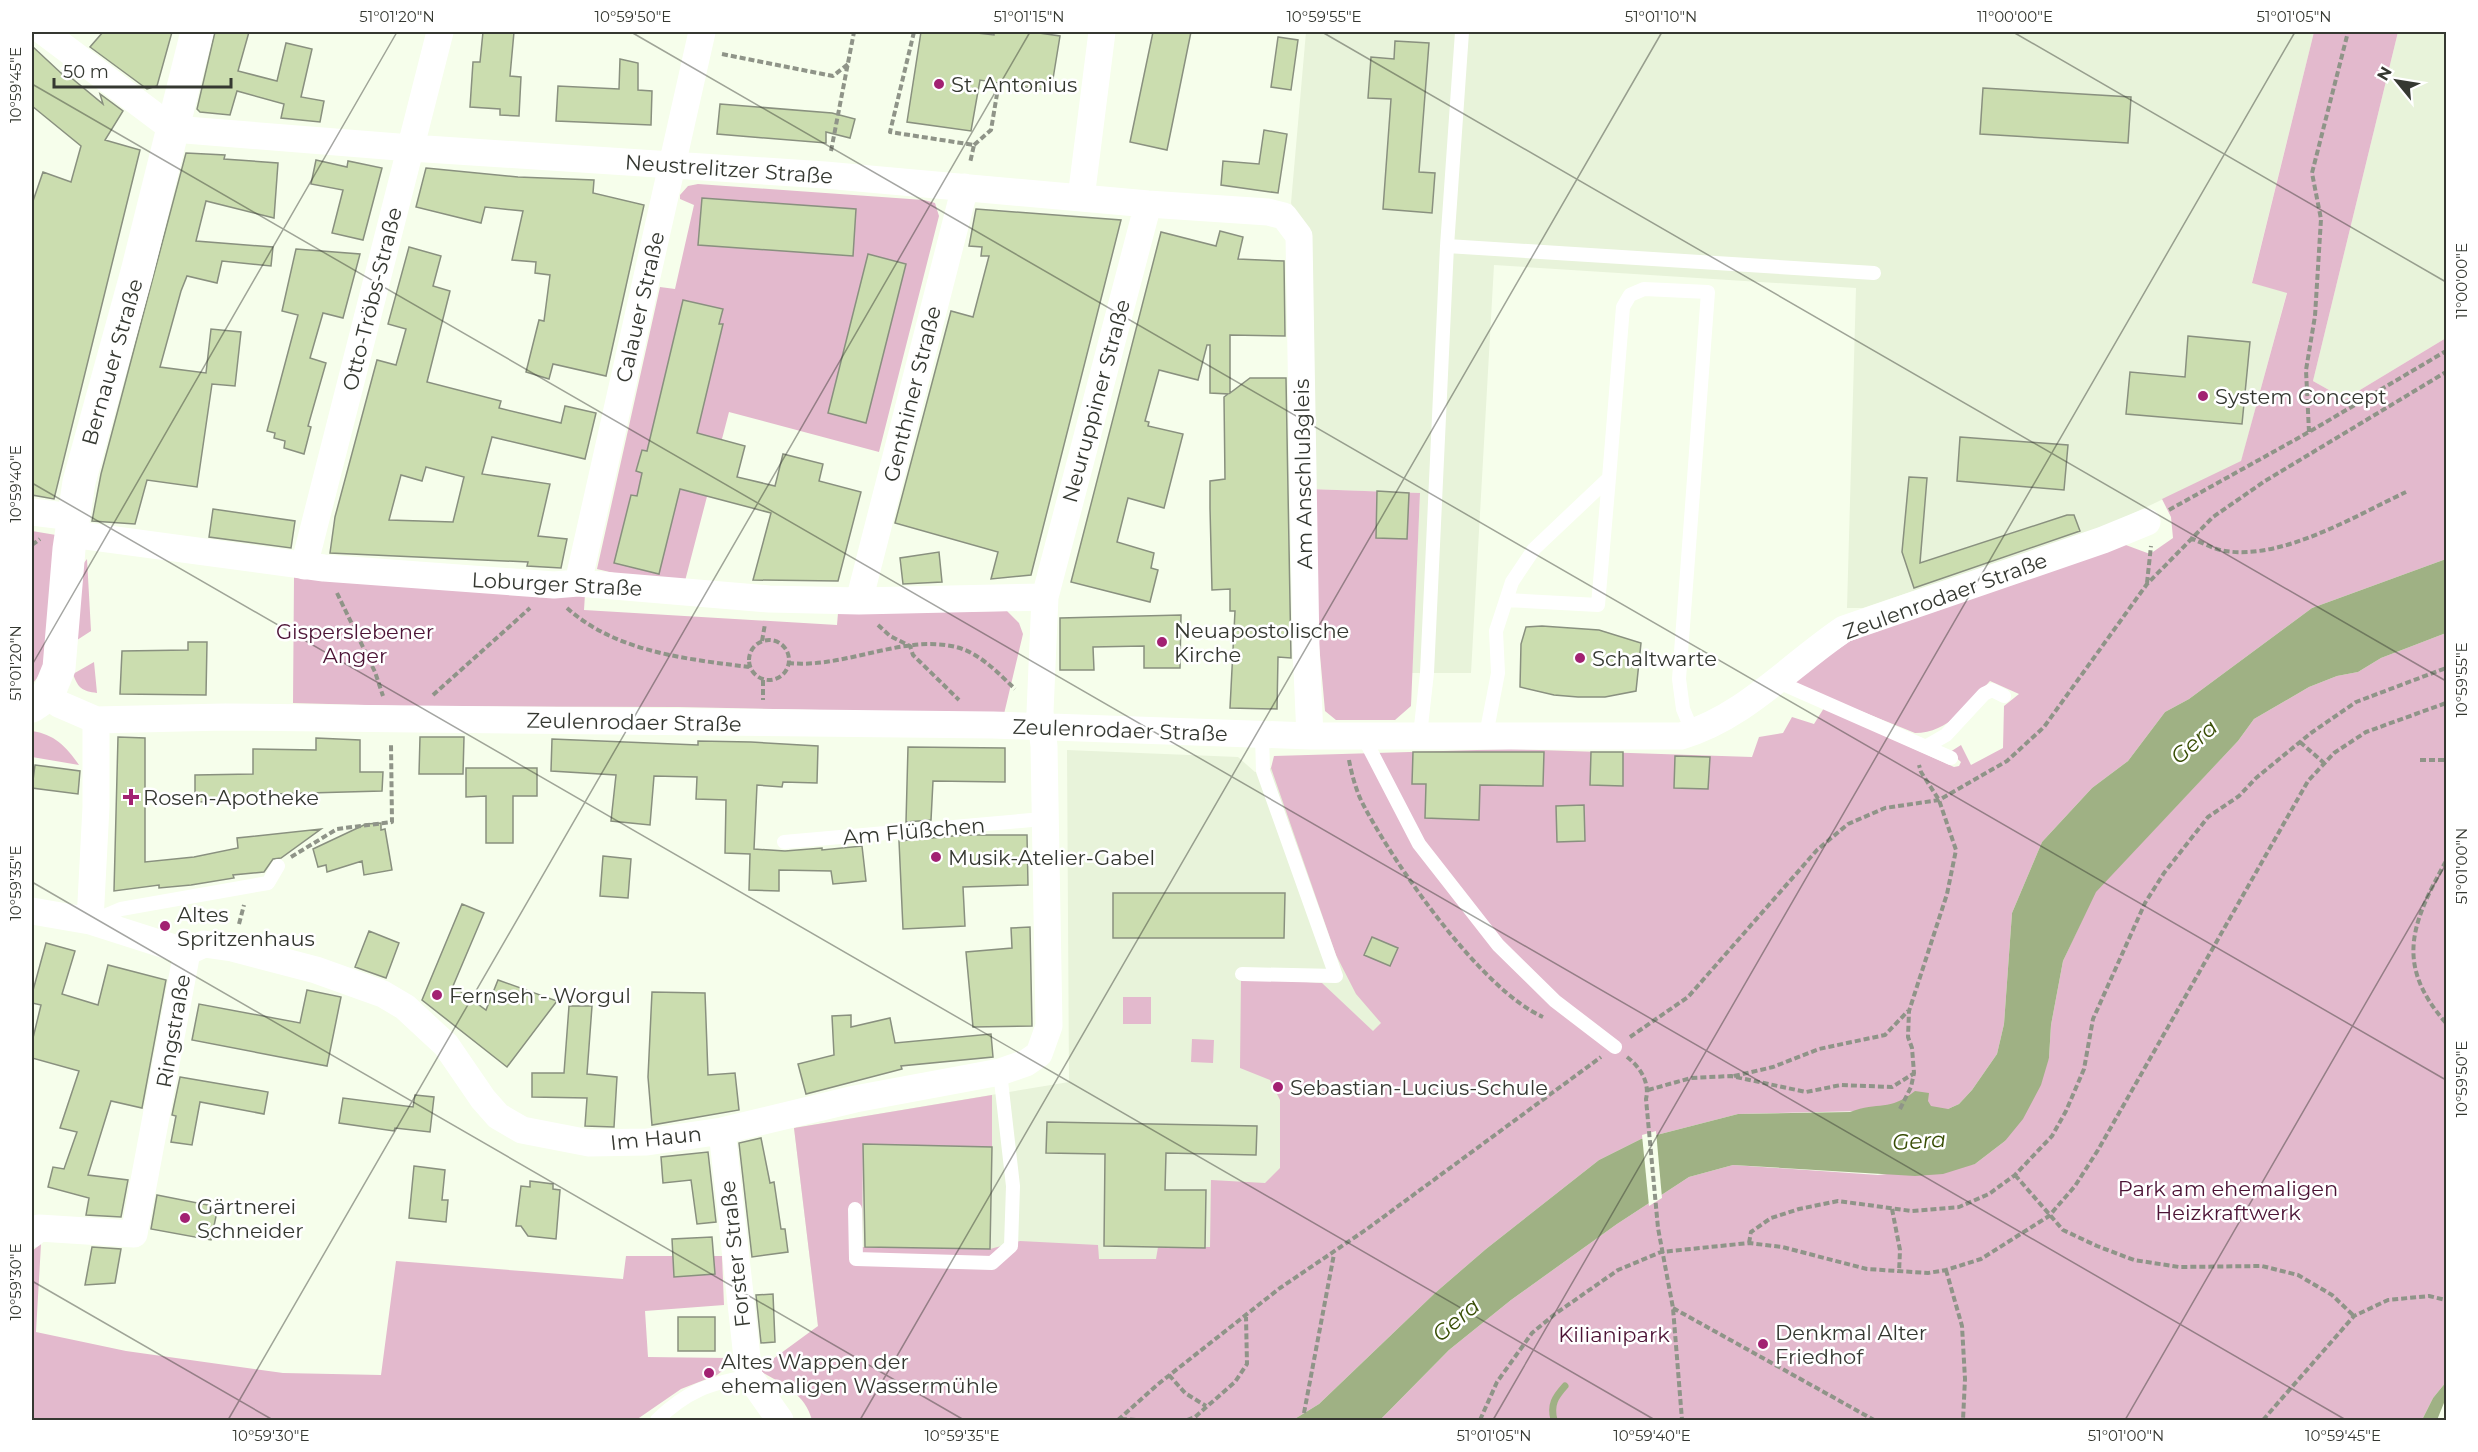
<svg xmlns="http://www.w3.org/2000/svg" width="2478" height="1452" font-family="Montserrat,sans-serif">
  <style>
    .built { fill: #e8f3da }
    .green { fill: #e3b9cd }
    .water { fill: #9fb184 }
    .pier { fill: #f6feeb }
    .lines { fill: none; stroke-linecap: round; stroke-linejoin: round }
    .stream { stroke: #9fb184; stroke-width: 7 }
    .building { fill: #cbddaf; stroke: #89907f; stroke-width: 1.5; fill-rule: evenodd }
    .path { stroke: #8f9488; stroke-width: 4; stroke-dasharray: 6 3; stroke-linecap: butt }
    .service { stroke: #fff; stroke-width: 14 }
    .minor { stroke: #fff; stroke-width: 27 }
    .tertiary { stroke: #fff; stroke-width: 33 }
    .ticks { fill: none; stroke: #353831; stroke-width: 1.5; stroke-opacity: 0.45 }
    .poi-dot { fill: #a22172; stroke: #fff; stroke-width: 2 }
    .labels { text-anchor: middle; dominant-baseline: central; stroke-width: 5; stroke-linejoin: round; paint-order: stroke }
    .poi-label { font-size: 21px; fill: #353831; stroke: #fff; text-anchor: start }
    .street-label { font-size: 21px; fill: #353831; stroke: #fff }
    .park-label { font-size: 21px; fill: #4c1335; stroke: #fff }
    .water-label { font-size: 22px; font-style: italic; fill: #394e06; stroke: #fff }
    .neatline { fill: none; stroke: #353831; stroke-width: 2 }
    .ticks-label { font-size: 15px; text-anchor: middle; fill: #353831 }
  </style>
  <rect width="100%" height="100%" fill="#f6feeb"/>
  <path class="built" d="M1306,32H2314L2252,282L2287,292L2241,462L2113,523L1863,608H1847L1856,288L1494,265L1471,673H1412L1420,493L1309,489L1304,240L1291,203Z
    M2398,32H2446V338L2345,399L2313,381Z
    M1067,750L1238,757L1255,772L1271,768L1276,759L1473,992L1178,1346L818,1326L794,1128L1069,1082Z"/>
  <path class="green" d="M2314,32H2398L2313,381L2345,399L2446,338V559L2312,608L2189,699L2165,712L2128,761L2092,788L2042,842L2012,913L2004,1024L1997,1054L1972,1090L1959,1104L1948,1109L1738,1114L1641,1139L1599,1160L1486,1249L1435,1293L1319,1404L1293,1420H812C805,1393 781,1383 758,1370L818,1326L794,1128L992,1095V1147L863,1145L862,1247L990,1249L1020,1241L1098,1245L1099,1259H1156L1158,1247H1210L1211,1180L1265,1183L1280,1168V1100L1270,1080L1240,1068L1241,978L1322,983L1373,1031L1381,1023L1356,994L1336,955L1271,768L1274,756L1511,749L1752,757L1759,737L1783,733L1792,717L1814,724L1824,708L1954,767L1959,766L1961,762L1950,752L1961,745L1971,765L2003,748L2004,706L2019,694L1990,681C1969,704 1949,733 1915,733L1794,684L1803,673L1859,635L2115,541L2150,554L2173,538L2171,517L2162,499L2241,461L2287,293L2252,283Z
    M698,184L924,200L935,203L939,216L879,452L729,412L685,581L635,578L597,569L660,287L675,289L694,205L680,199V195L688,186Z
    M1309,489L1420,493L1411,706L1395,720H1336L1325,711L1310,543Z
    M32,531L56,535C54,573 60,658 32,684Z
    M87,559L91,631L74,642L80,568Z
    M294,577L585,594L584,610L837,625L838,613L1007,611L1019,623L1023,634L1004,714L678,707L401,706L293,703Z
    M2446,633V1382L2433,1398L2422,1420H1380L1449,1350L1511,1300L1617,1224L1689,1177L1733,1165L1878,1175L1975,1164L2005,1141L2049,1058L2051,1025L2063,961L2095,892L2238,741L2254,719L2309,687L2337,676L2358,672L2381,658Z
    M94,662L97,693C82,691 78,688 73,674Z
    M32,731C54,734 67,747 79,765L32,757Z
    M1123,997H1151V1024H1123Z
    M1192,1039L1214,1040L1213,1063L1191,1062Z
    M41,1244L36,1332L126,1351L283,1373L381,1375L396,1261L623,1279L626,1256H722L724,1305L645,1311L648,1357L727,1358V1367L717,1375L681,1389L636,1420H32V1251Z"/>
  <path class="water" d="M2446,559V633L2381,658L2358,672L2337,676L2309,687L2254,719L2238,741L2096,892L2063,961L2051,1025L2049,1058L2041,1085L2023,1119L2005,1141L1975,1164L1943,1174L1915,1176L1733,1165L1689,1177L1617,1224L1511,1300L1449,1350L1380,1420H1293L1319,1404L1435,1293L1486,1249L1599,1160L1641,1139L1738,1114L1850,1112C1879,1101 1889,1112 1915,1091L1929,1093L1928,1101L1931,1106L1948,1109L1959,1104L1972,1090L1997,1054L2004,1024L2012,913L2042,842L2092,788L2128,761L2165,712L2189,699L2312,608Z
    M2446,1382V1398L2437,1420H2422L2433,1398Z"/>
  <path class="pier" d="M1656,1131L1662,1198L1649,1206L1642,1135Z"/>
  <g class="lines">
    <path class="stream" d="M1554,1420C1550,1405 1555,1397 1565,1386"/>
  </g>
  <path class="building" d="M103,32H172L157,86L147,89L90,47Z
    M215,32H249L238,71L277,81L286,43L312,49L301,97L324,101L320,122L281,118L284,104L237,91L230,115L200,112L197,109Z
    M483,32H514L510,76L521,77L519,116L500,115V109L470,107L473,62H480Z
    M921,32H968L994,35V32H1032L1060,36L1051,91L980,80L971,131L907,122Z
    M1153,32H1191L1167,150L1130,142Z
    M1278,37L1298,40L1291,90L1271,87Z
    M1395,41L1429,43L1419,172L1435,173L1432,213L1383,209L1391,99L1368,98L1371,57L1394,59Z
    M32,46L62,74L63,71L103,104L100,94L123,111L105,140L140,150L54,499L32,495V204L43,172L71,182L81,146L32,106Z
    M620,59L638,63V90L652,91L651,125L556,121L558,86L619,89Z
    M1983,88L2131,97L2128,143L1980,134Z
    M720,104L832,113L855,119L850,138L826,132V143L717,134Z
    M1264,130L1287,134L1278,193L1221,185L1223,161L1259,164Z
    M186,153L225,155L224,159L278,163L274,218L206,201L196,241L273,247L271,266L222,261L217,283L187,276L181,291L160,367L206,373L211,329L241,332L235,386L212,384L197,487L147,480L135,524L92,521L101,474Z
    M316,160L347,167L348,161L382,168L363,240L332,233L343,190L311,184Z
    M426,168L518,177L594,180L593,193L644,205L606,376L553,364L549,379L526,372L539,320L544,321L550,275L535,273L536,262L512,260L523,211L485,207L481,223L416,207Z
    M702,198L856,209L853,256L698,245Z
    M976,209L1121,220L1031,575L991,579L998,552L895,523L951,311L973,317L989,256H981L982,247L969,246Z
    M1220,231L1243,237L1238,259L1284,261L1285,336L1230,335V393L1250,378H1286L1291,658L1278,657L1277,709L1230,708L1235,611H1230V589L1212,590L1210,508V481L1225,479L1224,397L1228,394L1210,393V345H1207L1198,380L1159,370L1145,421L1149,422L1148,426L1183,434L1164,508L1128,498L1117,542L1154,553L1151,568L1158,570L1150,602L1071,582L1161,232L1216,246Z
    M409,247L441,256L433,286L450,291L427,382L501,401L499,408L561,423L565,406L596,413L585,459L492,437L482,474L550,484L538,536L567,539L561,568L527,566L528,562L330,553L335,517L377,360L396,365L406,329L388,324ZM426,467L464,477L453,522L389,520L401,475L422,481Z
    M296,249L360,254L343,318L323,313L310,358L326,363L308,426L311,427L304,454L284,448L285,441L274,438L275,433L267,431L298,315L282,311Z
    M868,254L906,264L866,423L828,413Z
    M683,300L723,309L719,324H723L697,433L745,446L737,477L775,486L783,454L823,464L819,481L861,492L838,581L753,580L771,513L680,489L659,574L614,563L631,495L637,496L642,473L636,471L642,450L647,451Z
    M2188,336L2250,342L2242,424L2126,414L2130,372L2185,377Z
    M1960,437L2068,445L2064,490L1957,481Z
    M1909,477L1927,478L1920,563L2067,515H2074L2080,531L1914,588L1902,552Z
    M1377,491L1409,493L1407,539L1376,538Z
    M213,509L295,521L291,548L209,537Z
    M939,552L942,582L903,584L900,558Z
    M1181,615L1180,668H1144V646L1093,647L1094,670H1060V618Z
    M1542,626L1599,630L1641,643L1636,691L1605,697H1578L1554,695L1520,687L1521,644L1526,627Z
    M188,642H207L206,695L120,694L122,651L188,650Z
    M118,737L145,738V862L194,857L238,848L237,838L321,829L281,858L273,859L264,872L233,875L234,878L191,885L159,888V885L114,891Z
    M420,737H464L463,774H419Z
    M316,738L360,740V772H383L382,791L236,795V801L195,802V775L253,774V749L316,750Z
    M552,739L698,745V741L751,742L818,746L817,783L783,782L782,787L757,785L754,849L785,851L822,848V850L862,846L866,881L833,884L831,871L779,870V891L749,890L750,854L725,853L726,800L696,799L697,777L654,776L650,825L611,821L616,775L551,771Z
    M908,747L1005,748V782L933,781L931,820L906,822Z
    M1413,752H1544L1543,786L1480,785L1479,820L1425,818L1426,784H1412Z
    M1591,752H1623V786L1590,785Z
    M1675,756L1710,757L1708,789L1674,788Z
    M35,765L80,771L78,794L32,788Z
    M466,768H537V796H513V843H486V796L466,797Z
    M1584,805L1585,841L1557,842L1556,806Z
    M381,823V830L385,829L392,870L364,875L362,861L327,872L326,865L318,867L313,849L366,824Z
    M964,835H1027L1028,885L963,887L965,926L903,929L899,841Z
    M603,856L631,859L628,898L600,896Z
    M1113,893H1285L1284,938H1113Z
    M462,904L484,913L453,986L486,1010L498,980L557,1001L507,1067L422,1000Z
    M1030,927L1032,1026L973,1027L966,952L1012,948L1011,928Z
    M369,931L399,943L386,978L355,967Z
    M1372,937L1398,948L1390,966L1364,955Z
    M46,943L75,951L62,994L98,1005L108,965L166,980L142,1108L111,1101L88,1175L128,1180L121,1217L86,1215L89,1198L48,1187L53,1167L64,1169L77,1132L60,1128L79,1071L32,1058V1042L41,1005L32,1003V994Z
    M307,990L341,997L327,1066L192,1040L199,1004L300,1023Z
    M652,992L705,993L708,1075L735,1073L739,1110L652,1125L648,1077Z
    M569,1006H592L587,1074L617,1077L614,1127L585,1126L587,1098L532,1097V1073H564Z
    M851,1015V1027L890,1018L895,1043L991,1034L993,1057L901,1066L902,1069L806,1094L798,1064L834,1055L832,1016Z
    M180,1077L268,1092L264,1114L200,1102L192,1145L171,1142L176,1116L172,1115Z
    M415,1095L434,1097L430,1132L395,1128L394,1131L339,1123L343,1098L413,1107Z
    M1047,1122L1257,1126L1256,1155L1166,1153L1165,1190H1206L1205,1248L1104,1246L1105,1154L1046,1153Z
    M761,1138L770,1183L774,1182L781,1229H785L788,1252L752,1257L739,1143Z
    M863,1144L992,1147L990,1249L865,1247Z
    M708,1152L716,1222L697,1224L691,1180L663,1183L661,1157Z
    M414,1166L445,1170L442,1200H448L446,1222L409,1218Z
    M530,1181L553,1184V1189L560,1190L556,1239L528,1236L521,1226H516L521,1186L530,1187Z
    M157,1195L218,1207L211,1240L151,1229Z
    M712,1237L715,1274L674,1277L672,1239Z
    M92,1247L121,1249L115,1283L85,1285Z
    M773,1294L775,1342L761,1343L756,1295Z
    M678,1317H715V1351H678Z"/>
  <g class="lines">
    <path class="path" d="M914,32L890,132L974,145L970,163
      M722,54L833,76L848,64
      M974,145L991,130L999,82
      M831,151L854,32
      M2309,432L2306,370L2315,316L2321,219L2312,173L2348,32
      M2169,510L2309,432L2446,351
      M2190,538C2201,542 2213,549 2225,551C2283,560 2355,516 2406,492
      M32,545L40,539
      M2147,583L2151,546
      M337,593L375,672L383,696
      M567,608C616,652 686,659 749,667
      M878,625L890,636L910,646L913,655L959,700
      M749 660a20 20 0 1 1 40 0a20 20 0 1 1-40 0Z
      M762,641L765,624
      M788,663C845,669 902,634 956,647C980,653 998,673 1015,689
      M763,680V700
      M433,695L530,608
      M2300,742L2324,763
      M1349,760C1352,776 1357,794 1365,808C1397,868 1482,990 1543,1017
      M2420,760H2446
      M291,857L337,829L392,822L391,744
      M2446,861C2412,923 2394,964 2446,1023
      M239,924L244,905
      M1630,1037L1688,997L1817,850L1848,824L1885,808L1939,800L2007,761L2044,727L2147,584L2213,517L2265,481L2446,372
      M1627,1057C1640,1067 1650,1082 1646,1099L1658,1228L1673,1308L1682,1420
      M1734,1076L1773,1067L1819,1049L1885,1035L1908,1011
      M1648,1090L1691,1078L1731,1076L1806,1092L1841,1085L1892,1087L1913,1074
      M1900,1109L1911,1087L1914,1073L1912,1048L1908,1037L1909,1011L1947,894L1956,850L1939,800L1921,772L1919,765
      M2015,1175L2063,1230L2097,1246L2134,1260L2179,1267L2262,1266L2298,1275L2332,1295L2354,1316
      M1892,1209L1900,1250L1899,1273
      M1749,1243L1751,1232L1771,1218L1799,1209L1838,1201L1912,1211L1959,1207L1989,1194L2015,1175L2052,1136L2066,1111L2084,1069L2093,1019L2145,903L2164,873L2208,817L2239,796L2256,778L2311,733L2356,702L2446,668
      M1946,1270L1962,1326L1965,1379L1963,1420
      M1673,1308L1874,1420
      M1169,1375L1185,1393L1206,1406
      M1304,1413L1334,1254
      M1121,1419L1136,1420
      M1118,1420L1157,1385L1280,1288L1367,1229L1601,1057
      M1187,1420L1195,1417L1235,1382L1247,1364L1246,1317
      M1480,1420L1497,1382L1532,1333L1555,1314L1618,1270L1661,1252L1749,1243L1782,1247L1867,1269L1928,1273L1946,1270L1981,1259L2049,1216L2075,1186L2098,1150L2308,781L2334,753L2366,732L2446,703
      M2263,1420L2354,1316L2388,1300L2429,1296L2446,1300"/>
    <path class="service" d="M1447,246L1874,273
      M1506,600L1598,605L1609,478
      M1776,681L1951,758
      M1420,735L1427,673L1447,246L1462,32
      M1486,735L1498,673L1496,631L1512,582L1534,549L1609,478L1623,307L1630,295L1644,289L1708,292L1679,679L1683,709L1693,733
      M1363,736L1419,844L1498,945L1555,1001L1615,1047
      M1927,746L1946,735L1984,694L1992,690L2004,696
      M784,842L1043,819
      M95,920L121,909L268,883L278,866
      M1242,974L1336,976L1263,771L1262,735
      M855,1209L856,1259L992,1263L1011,1246L1013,1186L1000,1072
      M657,1420C687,1391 708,1384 749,1376"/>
    <path class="minor" d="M44,32L173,129L411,148L825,175L1148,204L1268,212L1284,216L1299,236L1306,649L1310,736
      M1081,198L1102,32
      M32,512L73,517
      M71,534L324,568L554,585L578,583L769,599L859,601L1045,597
      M304,566L440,32
      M578,583L702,32
      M859,601L965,187
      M48,695L59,704L96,720L225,717L993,725L1310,736H1681C1745,717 1789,666 1844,629L2103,540L2147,522
      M32,911L90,921L187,952
      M90,921L96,807V720
      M187,952L204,944L232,948L316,970L383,994L405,1007L446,1045L483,1099L498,1116L522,1130L589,1143L647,1142L722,1131L855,1099L1000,1072L1026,1063L1039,1054L1049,1026L1044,746L1040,712L1045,597L1148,204
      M722,1131L749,1376L780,1420
      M32,1234L39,1228L134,1234L187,952"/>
    <path class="tertiary" d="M32,706L48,695L59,668L69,549L79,482L137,272L197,32"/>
  </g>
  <path class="ticks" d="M631,32L2446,1080M1322,32L2446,681M2013,32L2446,282M32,84L2346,1420M32,483L1655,1420M32,665L397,32M32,882L964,1420M32,1281L273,1420M228,1420L1030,32M860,1420L1662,32M1493,1420L2295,32M2125,1420L2446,864"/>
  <g class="poi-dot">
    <circle cx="939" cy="84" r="6"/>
    <circle cx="2203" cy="396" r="6"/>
    <circle cx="1162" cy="642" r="6"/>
    <circle cx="1580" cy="658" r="6"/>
    <path d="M128 788h6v6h6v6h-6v6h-6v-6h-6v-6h6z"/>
    <circle cx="936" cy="857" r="6"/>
    <circle cx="165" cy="926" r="6"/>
    <circle cx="437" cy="995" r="6"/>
    <circle cx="1278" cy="1087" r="6"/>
    <circle cx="185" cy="1218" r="6"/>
    <circle cx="1763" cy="1344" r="6"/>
    <circle cx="709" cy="1373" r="6"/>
  </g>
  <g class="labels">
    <g class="poi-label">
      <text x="951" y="84">St. Antonius</text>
      <text x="2215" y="396">System Concept</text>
      <text x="1174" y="630">Neuapostolische<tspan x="1174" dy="24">Kirche</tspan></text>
      <text x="1592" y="658">Schaltwarte</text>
      <text x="143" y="797">Rosen-Apotheke</text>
      <text x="948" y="857">Musik-Atelier-Gabel</text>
      <text x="177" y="914">Altes<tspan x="177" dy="24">Spritzenhaus</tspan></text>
      <text x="449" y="995">Fernseh - Worgul</text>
      <text x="1290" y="1087">Sebastian-Lucius-Schule</text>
      <text x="197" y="1206">Gärtnerei<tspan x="197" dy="24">Schneider</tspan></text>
      <text x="1775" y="1332">Denkmal Alter<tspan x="1775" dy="24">Friedhof</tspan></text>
      <text x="721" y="1361">Altes Wappen der<tspan x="721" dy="24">ehemaligen Wassermühle</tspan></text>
    </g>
    <g class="street-label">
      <text transform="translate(729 169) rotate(4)">Neustrelitzer Straße</text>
      <text transform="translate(372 299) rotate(-76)">Otto-Tröbs-Straße</text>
      <text transform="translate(640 307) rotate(-77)">Calauer Straße</text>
      <text transform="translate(112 362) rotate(-74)">Bernauer Straße</text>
      <text transform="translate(912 394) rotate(-76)">Genthiner Straße</text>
      <text transform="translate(1096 401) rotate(-75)">Neuruppiner Straße</text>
      <text transform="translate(1303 474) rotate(-91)">Am Anschlußgleis</text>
      <text transform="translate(557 584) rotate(3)">Loburger Straße</text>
      <text transform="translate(1945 596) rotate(-20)">Zeulenrodaer Straße</text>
      <text transform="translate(634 722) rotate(1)">Zeulenrodaer Straße</text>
      <text transform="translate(1120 730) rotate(2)">Zeulenrodaer Straße</text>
      <text transform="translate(914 831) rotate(-5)">Am Flüßchen</text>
      <text transform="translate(173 1031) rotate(-80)">Ringstraße</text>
      <text transform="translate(656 1138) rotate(-6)">Im Haun</text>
      <text transform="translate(735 1254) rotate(-96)">Forster Straße</text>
    </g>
    <g class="park-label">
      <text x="355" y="631">Gisperslebener<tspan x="355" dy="24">Anger</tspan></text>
      <text x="2228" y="1188">Park am ehemaligen<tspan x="2228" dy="24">Heizkraftwerk</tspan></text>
      <text x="1614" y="1334">Kilianipark</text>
    </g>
    <g class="water-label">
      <text transform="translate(2194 742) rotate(-42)">Gera</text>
      <text transform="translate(1919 1141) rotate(-4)">Gera</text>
      <text transform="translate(1456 1320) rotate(-40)">Gera</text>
    </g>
  </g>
  <rect width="2478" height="1452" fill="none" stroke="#ffffff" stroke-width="66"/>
  <g transform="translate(2397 81) rotate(300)" stroke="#ffffff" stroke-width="4.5" paint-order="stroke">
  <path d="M0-4.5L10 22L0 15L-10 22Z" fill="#353831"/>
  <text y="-9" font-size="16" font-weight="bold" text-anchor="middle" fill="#353831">N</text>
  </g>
  <path d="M54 78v9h177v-9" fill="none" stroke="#353831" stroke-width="3"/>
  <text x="63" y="78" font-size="18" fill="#353831" stroke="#ffffff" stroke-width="4.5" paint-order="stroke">50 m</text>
  <rect x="33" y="33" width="2412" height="1386" class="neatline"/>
  <g class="ticks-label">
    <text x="397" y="22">51°01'20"N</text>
    <text x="633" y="22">10°59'50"E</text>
    <text x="1029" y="22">51°01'15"N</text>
    <text x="1324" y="22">10°59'55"E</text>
    <text x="1661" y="22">51°01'10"N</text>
    <text x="2015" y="22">11°00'00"E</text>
    <text x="2294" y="22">51°01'05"N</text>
    <text transform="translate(16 85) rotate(-90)" y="5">10°59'45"E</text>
    <text transform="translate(2462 281) rotate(-90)" y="5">11°00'00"E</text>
    <text transform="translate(16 484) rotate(-90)" y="5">10°59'40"E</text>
    <text transform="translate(16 663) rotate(-90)" y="5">51°01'20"N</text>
    <text transform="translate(2462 680) rotate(-90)" y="5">10°59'55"E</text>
    <text transform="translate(2462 866) rotate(-90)" y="5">51°01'00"N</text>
    <text transform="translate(16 883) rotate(-90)" y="5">10°59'35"E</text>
    <text transform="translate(2462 1079) rotate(-90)" y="5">10°59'50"E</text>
    <text transform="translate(16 1282) rotate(-90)" y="5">10°59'30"E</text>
    <text x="271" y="1441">10°59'30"E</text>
    <text x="962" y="1441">10°59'35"E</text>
    <text x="1494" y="1441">51°01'05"N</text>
    <text x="1652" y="1441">10°59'40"E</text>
    <text x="2126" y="1441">51°01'00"N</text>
    <text x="2343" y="1441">10°59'45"E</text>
  </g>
</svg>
